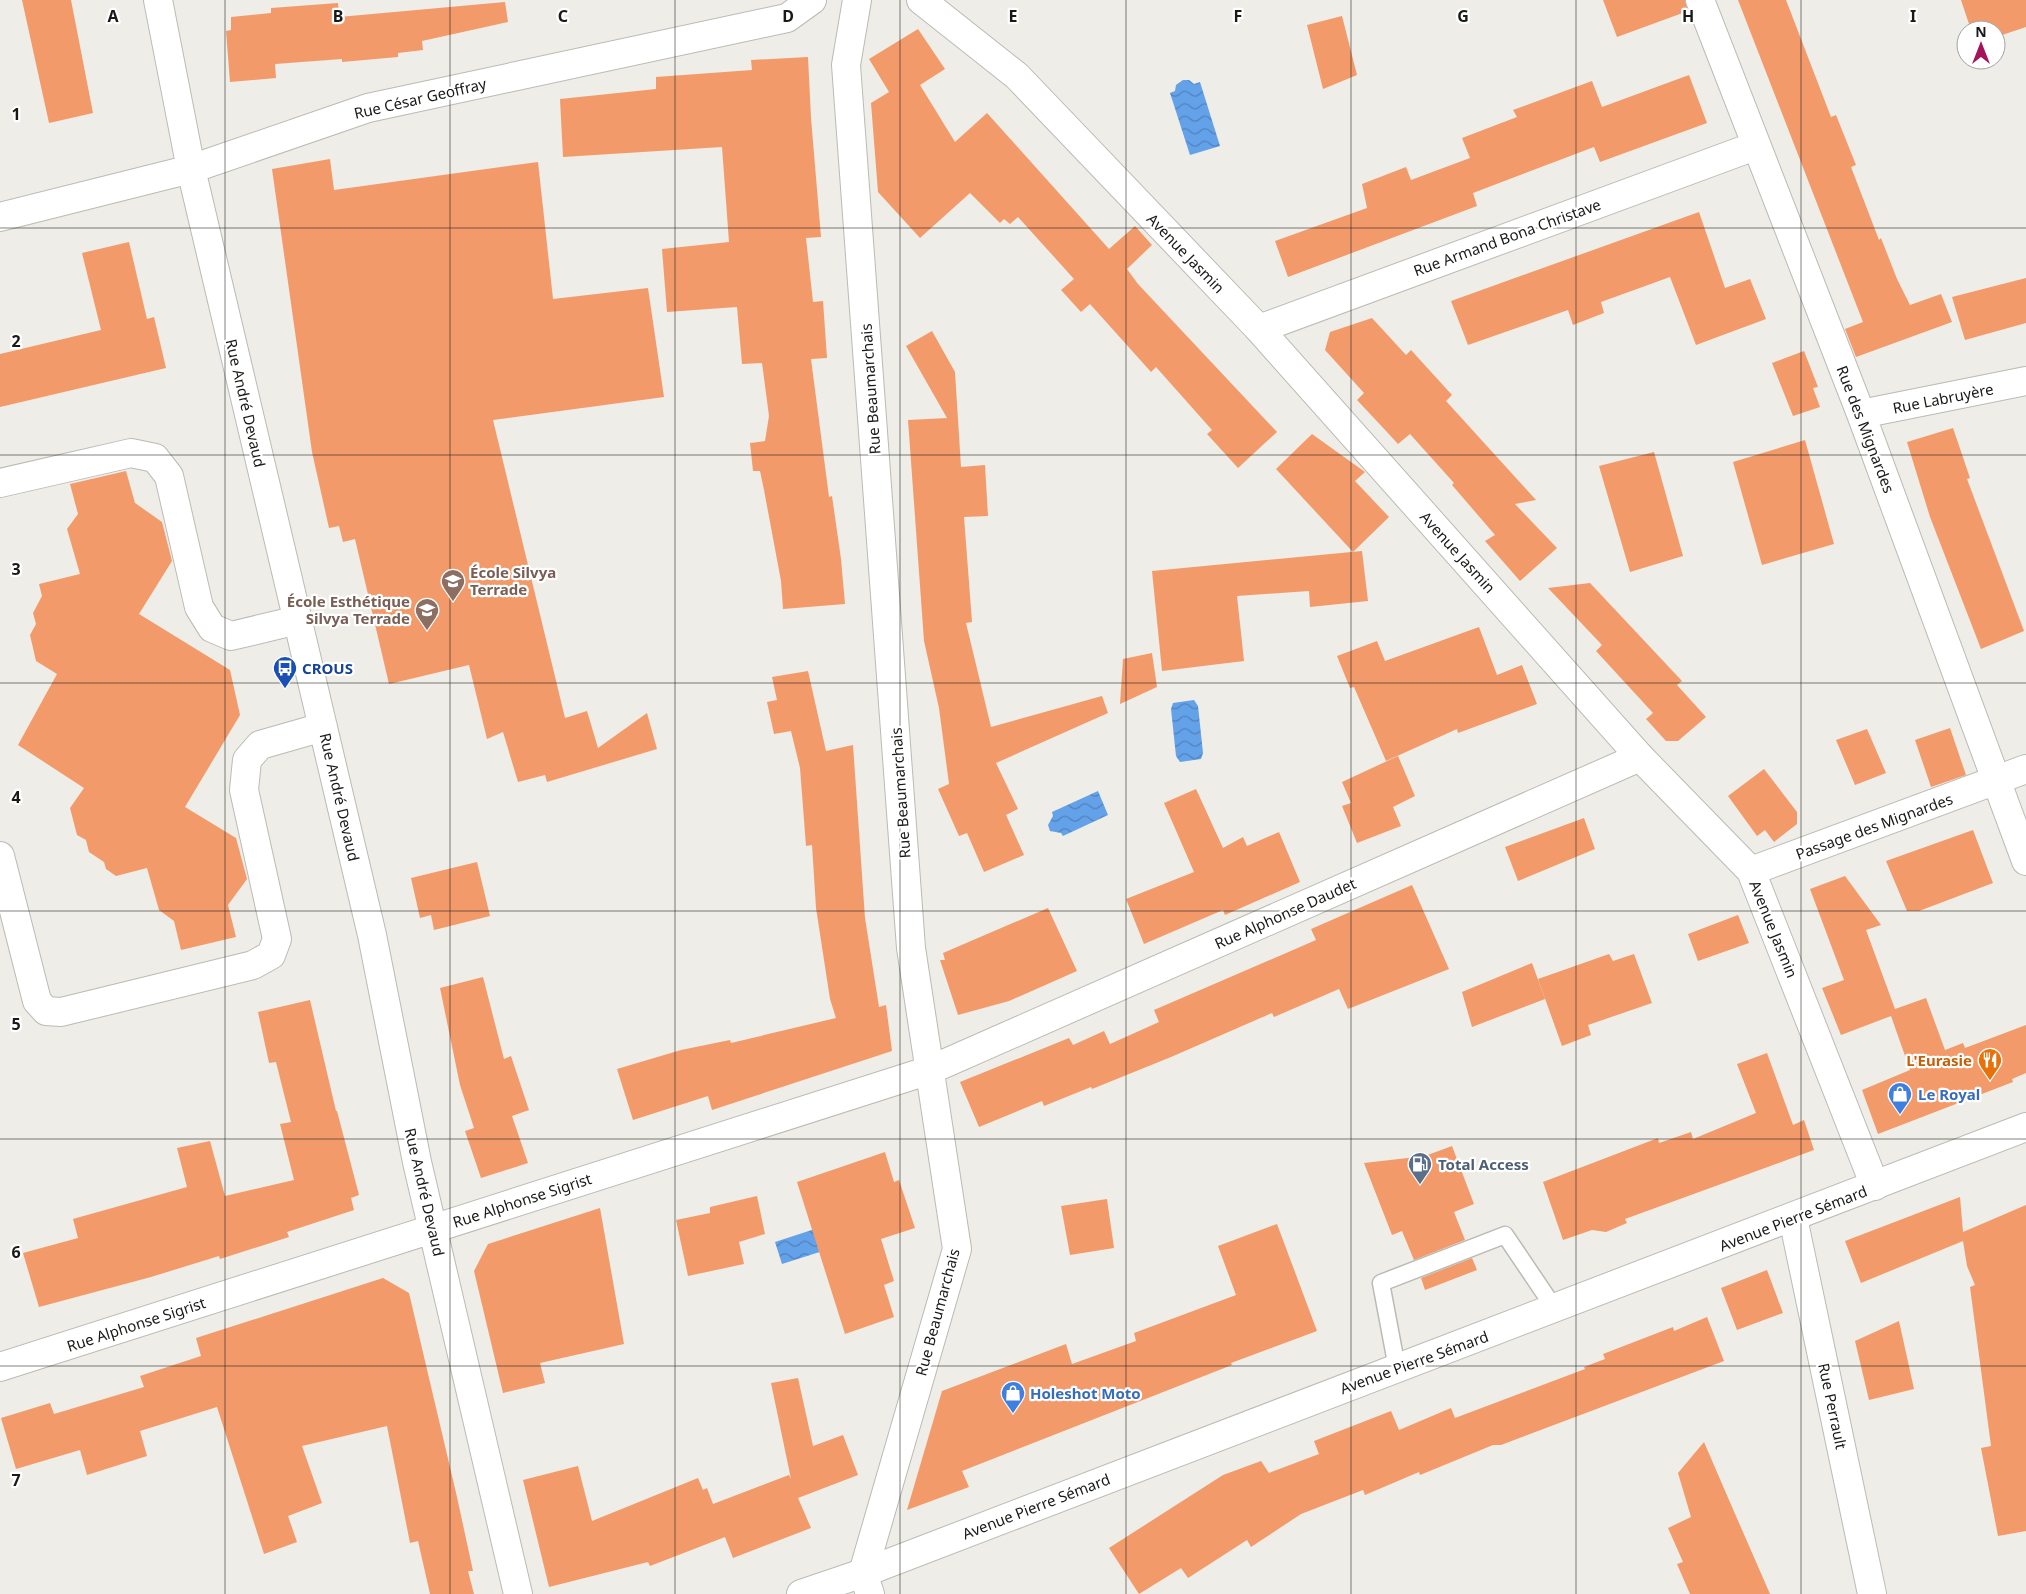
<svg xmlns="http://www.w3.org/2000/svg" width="2026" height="1594" font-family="'Noto Sans',sans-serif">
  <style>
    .water { fill: url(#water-waves) }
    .building { fill: #f39a6a }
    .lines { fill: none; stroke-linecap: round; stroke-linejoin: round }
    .service-casing { stroke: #bbbab4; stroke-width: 19 }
    .minor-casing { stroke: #bbbab4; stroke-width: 30 }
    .tertiary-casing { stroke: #bbbab4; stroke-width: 30 }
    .primary-casing { stroke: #bbbab4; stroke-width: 30 }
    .service { stroke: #fff; stroke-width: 16 }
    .minor { stroke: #fff; stroke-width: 28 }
    .tertiary { stroke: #fff; stroke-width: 28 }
    .primary { stroke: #fff; stroke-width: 28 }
    .grid { fill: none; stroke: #191917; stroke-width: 1; stroke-opacity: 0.55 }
    .labels { text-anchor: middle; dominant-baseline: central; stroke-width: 4.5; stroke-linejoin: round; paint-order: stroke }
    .street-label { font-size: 15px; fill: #191917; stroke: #fff }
    .education-label { font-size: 15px; font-weight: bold; fill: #785e54; stroke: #fff; text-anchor: start }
    .transit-label { font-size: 15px; font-weight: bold; fill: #164399; stroke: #fff; text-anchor: start }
    .food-label { font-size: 15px; font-weight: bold; fill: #c56008; stroke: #fff; text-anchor: end }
    .shop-label { font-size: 15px; font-weight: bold; fill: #366cbe; stroke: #fff; text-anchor: start }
    .service-label { font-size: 15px; font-weight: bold; fill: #4e5e75; stroke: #fff; text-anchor: start }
    .grid-label { font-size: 16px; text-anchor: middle; font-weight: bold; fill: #191917; stroke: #fff; stroke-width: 4.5; stroke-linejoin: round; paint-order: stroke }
  </style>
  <defs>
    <pattern id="water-waves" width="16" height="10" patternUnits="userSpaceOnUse" patternTransform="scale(1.25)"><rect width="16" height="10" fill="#63a1e9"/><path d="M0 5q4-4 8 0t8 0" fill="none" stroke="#5182bc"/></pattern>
  </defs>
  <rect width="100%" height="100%" fill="#eeede7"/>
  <path class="water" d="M1183,80H1189L1194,84L1200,82L1220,146L1190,155L1170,93L1175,91L1176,85Z
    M1194,700L1198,706L1203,753L1201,759L1180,762L1176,756L1171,709L1173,703Z
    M1098,791L1108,815L1063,836L1061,833L1050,831L1048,825L1053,816L1052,812Z
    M821,1227L829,1249L782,1264L775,1242Z"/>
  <path class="building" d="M22,0H71L93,113L49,123Z
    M1603,0H1685L1688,11L1617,37Z
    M1738,0H1786L1831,117L1836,115L1856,165L1851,167L1879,240L1881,238L1897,279L1910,305L1941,294L1952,322L1856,357L1845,329L1863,322Z
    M1961,0H2026V27L1996,37V30H1971Z
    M505,2L508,22L422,41L423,50L398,53V57L342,62V59L275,64L276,78L230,82L226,31L231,30V17L271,13V8L338,3L339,17Z
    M1342,16L1357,75L1323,89L1307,25Z
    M918,29L945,69L920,85L955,142L987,113L1109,249L1135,226L1152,245L1127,269L1138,284L1277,432L1238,468L1207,434L1212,430L1156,367L1151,372L1090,304L1081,312L1061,290L1074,279L1018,217L1010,224L1004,219L1000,223L970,193L920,238L878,192L871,103L889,92L869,59Z
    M808,57L811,118L821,237L806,238L813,302L823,301L827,358L811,359L829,497L832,496L841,559L845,604L783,609L781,581L764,490L760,471H753L750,443L765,441L769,416L762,363L742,364L737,307L667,312L662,249L729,242L722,147L563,157L560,99L656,89V77L752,70L751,60Z
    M1689,75L1707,123L1600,162L1594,147L1473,193L1477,206L1288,277L1275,241L1367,208L1362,184L1406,167L1411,180L1470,158L1462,138L1517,117L1513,110L1592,81L1602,107Z
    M330,159L334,190L538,162L553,299L648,288L664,397L493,420L565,718L587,711L598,748L647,713L657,749L547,782L545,775L518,782L503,732L487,739L469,665L389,684L355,539L343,542L339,526L329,528L312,452L272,169Z
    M1699,212L1725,288L1750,279L1766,319L1696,345L1670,277L1601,302L1604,313L1573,325L1568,310L1468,345L1451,301Z
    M129,242L147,319L154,317L166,368L0,407V354L101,330L82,253Z
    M2026,278V323L1965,340L1952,297Z
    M1372,318L1406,355L1411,350L1452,395L1446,401L1536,500L1515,504L1557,548L1520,581L1485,541L1495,535L1452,485L1454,483L1410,434L1398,444L1387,432L1357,400L1364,393L1325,350L1330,332Z
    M932,331L955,372L961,467L985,465L988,516L964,517L972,622L966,623L991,727L1102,696L1108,713L996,763L1018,809L1006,815L1024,855L984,872L967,833L959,836L938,789L949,784L939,708L924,641L908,420L947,418L906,346Z
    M1804,351L1818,387L1813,388L1820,407L1793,416L1772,363Z
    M1953,428L1970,478L1967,479L2024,631L1981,649L1930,517L1907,442Z
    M1312,434L1365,472L1355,481L1389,517L1353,552L1276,469Z
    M1805,440L1834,544L1762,565L1733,462Z
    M1654,452L1683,556L1630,572L1599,466Z
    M126,471L135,503L162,522L172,561L139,614L230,670L240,715L185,807L236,838L247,879L228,905L236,937L181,950L174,921L159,910L147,868L116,876L106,869L104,862L89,852L86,840L77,835L70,808L84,788L18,745L57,674L36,661L30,635L36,624L33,613L42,596L39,584L80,574L67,529L78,514L70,484Z
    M1362,551L1368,601L1310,607L1309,591L1237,596L1244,661L1162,671L1152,571Z
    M1590,583L1682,681L1677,685L1706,717L1678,741H1666L1646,719L1653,713L1596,651L1602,645L1548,588Z
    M1479,627L1497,675L1522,665L1537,704L1458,733L1457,729L1386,761L1354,687L1350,688L1337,656L1377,641L1385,661Z
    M1152,653L1157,687L1120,704L1123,659Z
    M808,671L826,751L853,745L865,918L879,1007L886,1005L892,1051L712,1110L708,1096L633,1120L617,1069L681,1050L730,1040L731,1043L836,1018L830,999L816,908L812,845L806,846L800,768L791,731L774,734L767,702L777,700L772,677Z
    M1950,728L1966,775L1931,787L1915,740Z
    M1867,729L1886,773L1855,785L1836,740Z
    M1398,756L1415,796L1393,807L1401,826L1357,843L1342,806L1351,803L1342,782Z
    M1764,769L1797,812V824L1774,842L1765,830L1757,836L1728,796Z
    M1196,789L1223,848L1243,837L1247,846L1279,832L1300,882L1225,915L1223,910L1144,944L1126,899L1194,872L1164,803Z
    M1584,818L1595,849L1518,881L1505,847Z
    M1973,830L1993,883L1919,911H1907L1886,861Z
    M477,862L490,916L434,930L431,915L420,918L411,878Z
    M1845,876L1881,925L1866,930L1895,1009L1926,998L1945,1050L1963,1043L1965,1048L2026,1025V1073L2012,1079L2013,1082L1878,1134L1862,1090L1910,1070L1891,1016L1841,1035L1822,988L1844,980L1810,889Z
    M1412,885L1449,969L1348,1009L1339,989L1274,1017L1272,1013L1171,1057L1092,1089L1091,1087L1044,1106L1042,1101L979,1127L960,1082L1069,1038L1073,1045L1104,1031L1110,1044L1159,1022L1154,1010L1316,940L1311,929Z
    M1048,908L1077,971L1009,1001L958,1015L940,960H945L943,953Z
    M1738,915L1749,943L1698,961L1688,934Z
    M1609,954L1613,961L1634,954L1652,1003L1588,1025L1591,1035L1562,1046L1538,979Z
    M1532,963L1545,999L1472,1027L1462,992Z
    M483,977L504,1059L511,1056L529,1110L512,1116L528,1163L481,1178L465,1131L474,1128L460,1085L440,988Z
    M310,1000L336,1111H337L359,1195L351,1198L354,1210L287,1232L289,1237L220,1259L219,1256L151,1277L39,1307L23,1253L78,1238L73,1219L187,1187L177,1148L210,1141L225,1196L294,1180L280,1124L291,1122L276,1062L269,1063L258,1012Z
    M1767,1053L1793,1125L1804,1120L1814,1150L1625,1219L1627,1223L1606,1232L1592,1230L1563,1240L1543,1182L1658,1138L1659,1143L1691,1132L1693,1139L1756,1113L1737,1064Z
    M1452,1146L1474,1204L1454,1212L1465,1240L1414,1260L1402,1231L1392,1235L1364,1163L1425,1156Z
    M885,1152L894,1182L899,1180L915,1228L881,1239L894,1281L884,1285L894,1317L845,1334L797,1182Z
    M757,1196L765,1234L739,1242L744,1264L688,1276L676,1220L710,1213V1207Z
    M1960,1197L1963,1232L2026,1205V1531L1998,1536L1981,1448L1991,1446L1970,1287L1975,1285L1967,1266L1963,1241L1861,1283L1845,1241Z
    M1107,1199L1114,1248L1070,1255L1061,1206Z
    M600,1208L624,1344L540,1363L545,1383L503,1393L474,1271L488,1244Z
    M1277,1224L1317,1331L1231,1363L1232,1365L962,1471L969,1487L907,1510L942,1391L1066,1344L1072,1364L1136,1341L1134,1333L1236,1295L1218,1246Z
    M1472,1258L1477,1270L1425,1290L1421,1278Z
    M1767,1270L1783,1313L1737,1330L1721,1288Z
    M383,1278L409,1293L457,1497L473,1571H468L474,1594H430L418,1541L410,1543L387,1426L302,1446L322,1503L288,1516L297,1542L264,1554L217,1407L140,1431L147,1456L87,1475L80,1450L16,1469L1,1418L50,1403L54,1414L144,1387L140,1376L201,1356L196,1338Z
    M1707,1317L1724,1361L1501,1445H1493L1420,1475L1419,1472L1365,1495L1363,1490L1301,1514L1251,1547L1247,1540L1188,1578L1181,1568L1139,1594L1109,1548L1223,1475L1261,1461L1269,1473L1319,1454L1314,1441L1391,1411L1399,1430L1451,1408L1455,1418L1585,1369L1584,1367L1605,1359L1603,1354L1673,1327L1674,1331Z
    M1899,1321L1914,1389L1869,1400L1855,1341Z
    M798,1378L813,1446L843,1435L858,1475L798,1498L811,1528L733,1558L725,1537L650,1566L648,1562L549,1587L523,1480L578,1466L592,1521L698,1478L703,1490L707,1488L713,1504L789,1475L791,1479L771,1383Z
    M1704,1442L1729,1500L1770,1594H1690L1677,1564L1683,1562L1668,1528L1691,1517L1678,1473Z"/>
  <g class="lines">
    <g class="service-casing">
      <path id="service" d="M1397,1368L1381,1283L1505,1235L1555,1309"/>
    </g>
    <g class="minor-casing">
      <path id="minor" d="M158,0L191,169L372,935L417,1162L518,1594
        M857,0L846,65L911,948L957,1249L863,1573L870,1594
        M1700,0L1861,414L2026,861
        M0,217L191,169L368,108L787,18L812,0
        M1259,329L1755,146
        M1861,414L2026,381
        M0,483L131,453L155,458L169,476L199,607L212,628L231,636L298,620
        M0,856L37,1001L46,1011L61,1012L253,965L271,955L277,939L244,790L247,760L260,745L323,727
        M1751,871L2026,769
        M1793,1218L1872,1594
        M0,1367L930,1070L1640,757"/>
    </g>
    <g class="tertiary-casing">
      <path id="tertiary" d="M921,0L1017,76L1259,329L1640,757L1751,871L1875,1186"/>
    </g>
    <g class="primary-casing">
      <path id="primary" d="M801,1594L863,1573L2026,1127"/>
    </g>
    <use href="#service" class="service"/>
    <use href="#minor" class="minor"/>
    <use href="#tertiary" class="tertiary"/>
    <use href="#primary" class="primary"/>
  </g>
  <path class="grid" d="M225,0V1594M450,0V1594M675,0V1594M900,0V1594M1126,0V1594M1351,0V1594M1576,0V1594M1801,0V1594M0,228H2026M0,455H2026M0,683H2026M0,911H2026M0,1139H2026M0,1366H2026"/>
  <defs>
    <g id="school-pin" transform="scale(1.25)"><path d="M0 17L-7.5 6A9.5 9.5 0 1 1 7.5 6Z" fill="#8d6e63" stroke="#fff"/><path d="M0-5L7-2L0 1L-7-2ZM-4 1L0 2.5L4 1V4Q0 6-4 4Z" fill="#fff"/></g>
    <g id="bus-pin" transform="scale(1.25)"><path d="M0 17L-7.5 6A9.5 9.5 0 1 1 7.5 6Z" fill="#1a4fb4" stroke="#fff"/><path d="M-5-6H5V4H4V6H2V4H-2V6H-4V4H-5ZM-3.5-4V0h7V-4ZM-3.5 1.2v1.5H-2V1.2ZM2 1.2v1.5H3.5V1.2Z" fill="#fff"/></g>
    <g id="restaurant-pin" transform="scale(1.25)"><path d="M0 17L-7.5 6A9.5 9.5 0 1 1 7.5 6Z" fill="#e8710a" stroke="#fff"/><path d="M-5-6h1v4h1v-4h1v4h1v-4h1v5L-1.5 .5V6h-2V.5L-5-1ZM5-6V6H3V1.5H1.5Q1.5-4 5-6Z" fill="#fff"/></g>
    <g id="shop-pin" transform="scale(1.25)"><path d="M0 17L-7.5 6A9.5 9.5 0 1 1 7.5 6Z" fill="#3f7fe0" stroke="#fff"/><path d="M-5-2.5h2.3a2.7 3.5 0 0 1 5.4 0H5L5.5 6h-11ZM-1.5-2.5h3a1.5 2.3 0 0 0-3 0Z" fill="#fff"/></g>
    <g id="fuel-pin" transform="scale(1.25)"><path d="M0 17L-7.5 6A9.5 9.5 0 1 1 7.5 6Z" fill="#5c6f8a" stroke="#fff"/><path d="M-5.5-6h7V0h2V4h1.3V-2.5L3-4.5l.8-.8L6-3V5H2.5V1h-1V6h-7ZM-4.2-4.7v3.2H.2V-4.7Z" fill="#fff"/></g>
  </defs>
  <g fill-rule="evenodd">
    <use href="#school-pin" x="453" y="581"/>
    <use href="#school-pin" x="427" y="610"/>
    <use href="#bus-pin" x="285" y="668"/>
    <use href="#restaurant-pin" x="1990" y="1060"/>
    <use href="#shop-pin" x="1900" y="1094"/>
    <use href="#fuel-pin" x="1420" y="1164"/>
    <use href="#shop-pin" x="1013" y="1393"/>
  </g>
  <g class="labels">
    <g class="street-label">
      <text transform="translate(420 98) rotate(-13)">Rue César Geoffray</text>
      <text transform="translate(1507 237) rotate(-20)">Rue Armand Bona Christave</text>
      <text transform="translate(1186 253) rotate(46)">Avenue Jasmin</text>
      <text transform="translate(870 389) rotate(-94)">Rue Beaumarchais</text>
      <text transform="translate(1943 398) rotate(-11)">Rue Labruyère</text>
      <text transform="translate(246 403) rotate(77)">Rue André Devaud</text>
      <text transform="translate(1866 429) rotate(69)">Rue des Mignardes</text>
      <text transform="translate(1458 552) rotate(48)">Avenue Jasmin</text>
      <text transform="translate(900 793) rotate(-94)">Rue Beaumarchais</text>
      <text transform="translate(340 797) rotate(77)">Rue André Devaud</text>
      <text transform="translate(1874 826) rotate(-20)">Passage des Mignardes</text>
      <text transform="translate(1285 913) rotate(-24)">Rue Alphonse Daudet</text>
      <text transform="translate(1774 929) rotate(68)">Avenue Jasmin</text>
      <text transform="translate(425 1192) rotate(77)">Rue André Devaud</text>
      <text transform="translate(522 1200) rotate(-18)">Rue Alphonse Sigrist</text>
      <text transform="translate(1793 1218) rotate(-21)">Avenue Pierre Sémard</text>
      <text transform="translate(937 1312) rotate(-75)">Rue Beaumarchais</text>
      <text transform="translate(136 1324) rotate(-18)">Rue Alphonse Sigrist</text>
      <text transform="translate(1414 1362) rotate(-20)">Avenue Pierre Sémard</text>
      <text transform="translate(1833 1406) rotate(78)">Rue Perrault</text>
      <text transform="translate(1036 1506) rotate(-21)">Avenue Pierre Sémard</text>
    </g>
    <g class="education-label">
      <text x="470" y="572">École Silvya<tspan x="470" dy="17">Terrade</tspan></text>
      <text x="410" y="601" text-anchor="end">École Esthétique<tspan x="410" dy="17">Silvya Terrade</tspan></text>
    </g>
    <g class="transit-label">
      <text x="302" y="668">CROUS</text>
    </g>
    <g class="food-label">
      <text x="1972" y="1060">L'Eurasie</text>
    </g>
    <g class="shop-label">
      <text x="1918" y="1094">Le Royal</text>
      <text x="1030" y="1393">Holeshot Moto</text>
    </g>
    <g class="service-label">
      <text x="1438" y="1164">Total Access</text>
    </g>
  </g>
  <g class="grid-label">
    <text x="113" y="22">A</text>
    <text x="338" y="22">B</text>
    <text x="563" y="22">C</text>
    <text x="788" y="22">D</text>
    <text x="1013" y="22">E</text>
    <text x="1238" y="22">F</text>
    <text x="1463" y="22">G</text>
    <text x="1688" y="22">H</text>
    <text x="1913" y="22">I</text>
    <text x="16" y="120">1</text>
    <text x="16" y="347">2</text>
    <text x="16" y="575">3</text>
    <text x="16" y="803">4</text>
    <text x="16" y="1030">5</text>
    <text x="16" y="1258">6</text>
    <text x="16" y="1486">7</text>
  </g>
  <g transform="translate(1981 45)"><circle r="24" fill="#ffffff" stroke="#a3a3a2"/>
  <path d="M0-4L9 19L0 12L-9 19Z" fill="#a3155a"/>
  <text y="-8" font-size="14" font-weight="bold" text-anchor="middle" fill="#191917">N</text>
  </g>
</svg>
